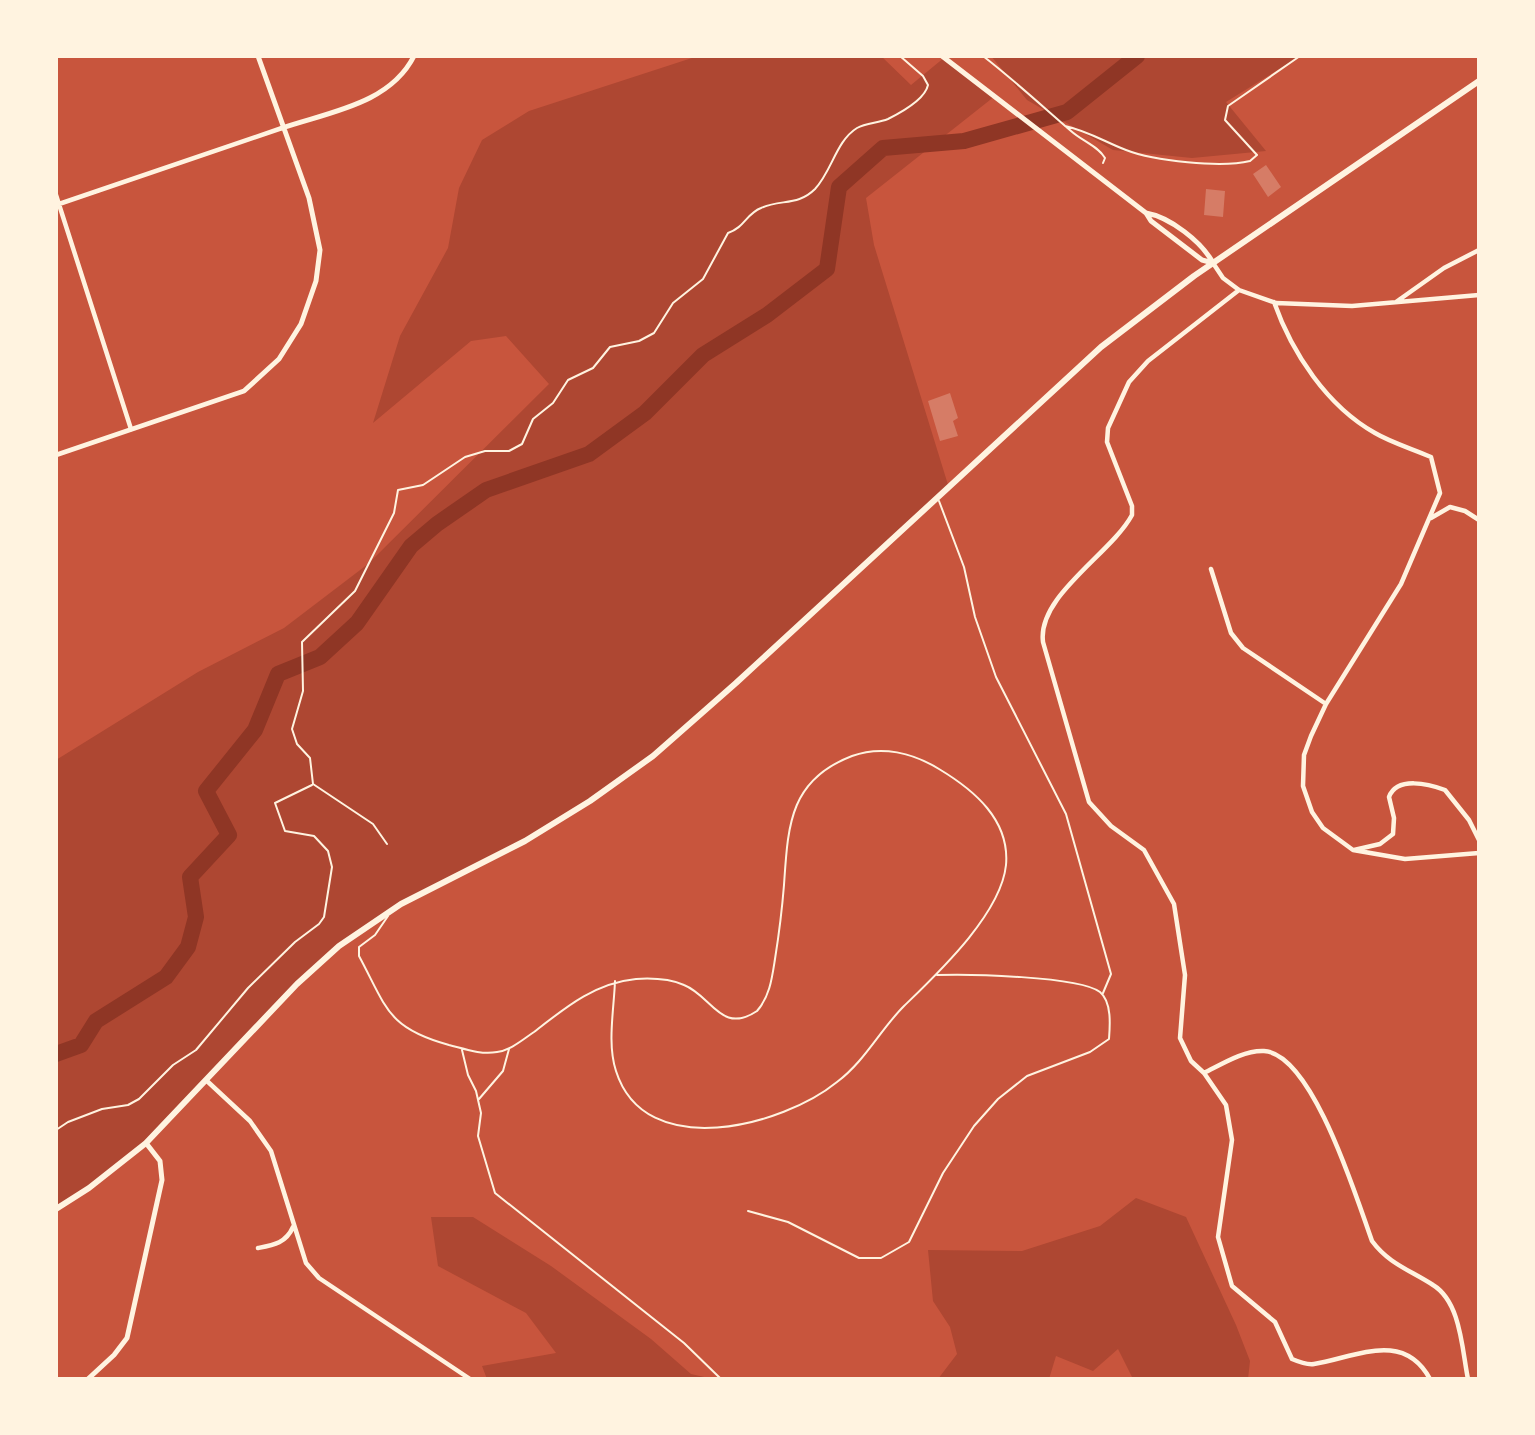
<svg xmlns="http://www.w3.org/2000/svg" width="1535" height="1435" font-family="'IBM Plex Serif',serif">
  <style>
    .green { fill: #ae4732 }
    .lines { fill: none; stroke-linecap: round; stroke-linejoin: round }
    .river { stroke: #8f3625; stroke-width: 16 }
    .building { fill: #d67c66 }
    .path { stroke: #fff3e0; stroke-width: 2 }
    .service { stroke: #fff3e0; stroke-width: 2 }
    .minor { stroke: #fff3e0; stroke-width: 4.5 }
    .tertiary { stroke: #fff3e0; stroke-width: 5 }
    .secondary { stroke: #fff3e0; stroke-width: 5 }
    .primary { stroke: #fff3e0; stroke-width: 6 }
  </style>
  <rect width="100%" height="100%" fill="#c8553d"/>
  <path class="green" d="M698,56H881L911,85L945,57L995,96L866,198L874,245L949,488L675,738L568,816L410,899L332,952L146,1143L56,1210V760L198,672L284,628L368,564L549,384L506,336L471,341L373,423L400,336L448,248L459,188L482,140L529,111Z
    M991,56H1300L1226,102L1266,151L1192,158L1113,150L1027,100Z
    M1136,1198L1186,1217L1236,1325L1250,1361L1248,1379H1133L1118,1349L1093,1371L1056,1356L1049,1379H938L957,1354L950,1327L933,1301L928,1250L1022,1251L1100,1226Z
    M431,1217H473L551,1266L651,1339L691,1374L713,1379H487L482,1366L556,1353L526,1313L438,1266Z"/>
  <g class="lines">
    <path class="river" d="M56,1054L81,1045L96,1021L166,977L188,947L196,917L190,877L229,835L206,791L255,730L278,674L320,657L357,623L411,546L437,524L486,490L589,454L645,413L703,355L767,315L827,269L839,187L883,148L964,141L1067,112L1137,56"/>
  </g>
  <path class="building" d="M1266,165L1281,187L1268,197L1253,174Z
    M1206,189L1225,191L1223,217L1204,215Z
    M950,393L958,418L953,421L958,436L940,441L928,401Z"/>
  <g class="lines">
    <path class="path" d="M983,56C1014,80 1042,106 1071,131C1082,141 1098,146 1105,158L1103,163
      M1065,126C1088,131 1105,142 1126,150C1154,161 1221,168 1250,161L1257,155L1225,120L1228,106L1300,56
      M313,784L310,758L297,744L292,729L303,691L302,642L355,591L394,513L398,490L423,485L465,457L485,451H509L522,444L533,419L553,403L568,380L593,368L610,347L639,341L654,333L673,303L703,279L728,233C745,227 746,214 761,208C781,199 798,206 815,189C832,171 836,141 857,128C866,123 878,123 888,119C900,113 925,99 928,85L923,76L900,56
      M313,784L373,824L387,844
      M56,1130L68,1122L102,1109L128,1105L139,1099L173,1065L196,1050L248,988L295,942L319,924L324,917L332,867L328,851L314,836L285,831L275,803L312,785"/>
    <path class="service" d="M939,501L964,567L975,617L996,677L1066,814L1111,974L1103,993
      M388,916L375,935L359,947V956C387,1008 387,1028 449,1045C465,1049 481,1055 497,1052C511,1050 522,1040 534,1032C566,1007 595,983 636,979C651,978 670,979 684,985C712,996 721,1035 757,1011C770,996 772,978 775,959C779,934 782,910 784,885C788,826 789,780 852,756C882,745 913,753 939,769C974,790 1010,820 1006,865C1001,914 938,973 904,1006C880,1030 865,1061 837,1082C783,1126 645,1163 616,1071C607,1044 614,1009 615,981
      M462,1050L468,1075L476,1091L481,1113L478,1136L495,1193L684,1343L721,1379
      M479,1099L503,1071L509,1049
      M748,1211L788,1222L859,1258H881L909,1242L943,1173L974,1126L998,1099L1027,1076L1090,1052L1109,1039C1110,1026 1112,1002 1100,992C1079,976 966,974 937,975"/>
    <path class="minor" d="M56,195L131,429
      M59,204L282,128
      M1213,263L1223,278L1239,290L1276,303L1352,306L1479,295
      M1239,290L1148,361L1129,382L1108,428L1107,442L1132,506V515C1111,554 1037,596 1043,642L1089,802L1111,826L1144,850L1174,904L1185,975L1180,1038L1191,1061L1204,1073L1226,1105L1232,1140L1218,1237L1232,1286L1275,1322L1292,1359C1299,1362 1307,1365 1314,1364C1354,1358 1403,1329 1430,1379
      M1274,302C1292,353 1327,406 1375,433C1392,443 1413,449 1431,457L1440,493L1401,584L1326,704L1311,736L1304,755L1303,786L1312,812L1323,828L1353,850L1405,859L1479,853
      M1396,302L1444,268L1479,250
      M1431,518L1450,507L1465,511L1479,520
      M1211,569L1231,633L1243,648L1326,704
      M1354,850L1380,844L1393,834L1394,818L1389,797C1397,776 1429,784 1445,790L1469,820L1479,840
      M1204,1073C1222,1064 1244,1050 1264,1051C1313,1054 1357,1200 1372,1241C1389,1264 1410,1270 1433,1285C1461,1302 1462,1350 1468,1379
      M207,1081L250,1121L271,1151L306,1263L319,1278L470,1379
      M258,1248C274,1245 286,1243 293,1227"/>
    <path class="tertiary" d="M282,128C329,112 390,104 414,56
      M56,455L244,391L279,359L301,324L316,281L320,250L309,198L258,56
      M88,1379L114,1355L127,1338L162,1180L160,1161L146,1143"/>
    <path class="secondary" d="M942,56L1146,213L1151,221L1202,260L1213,263
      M1146,213C1170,217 1202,242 1213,263"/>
    <path class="primary" d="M56,1209L89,1188L146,1143L297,984L339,946L401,904L525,841L590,801L653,756L736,683L1101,347L1194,276L1479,81"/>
  </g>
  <rect width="1535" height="1435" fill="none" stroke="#fff3e0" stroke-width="116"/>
</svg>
